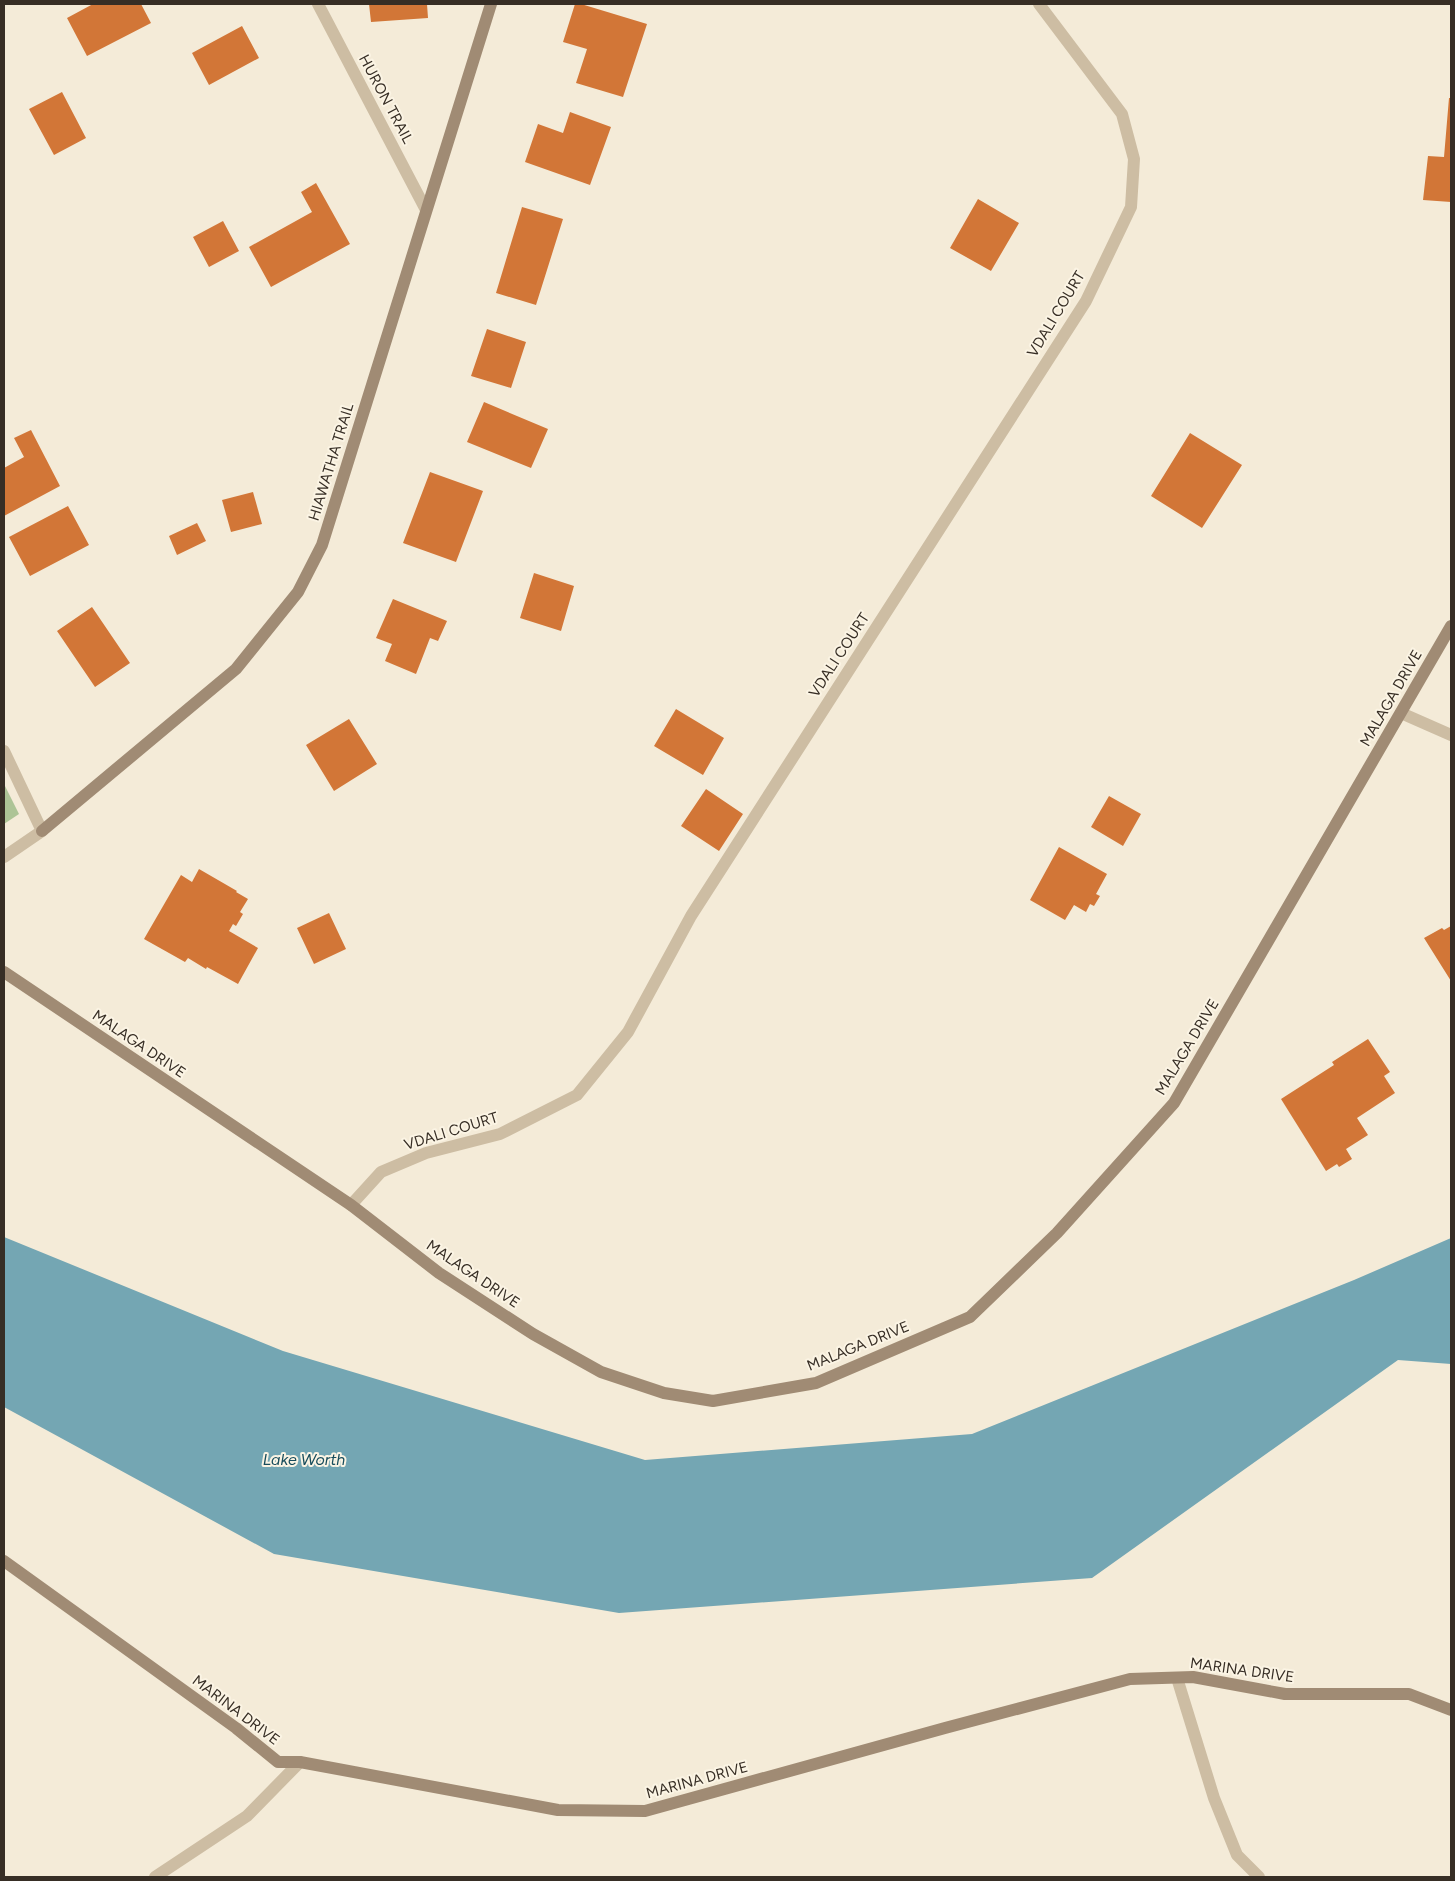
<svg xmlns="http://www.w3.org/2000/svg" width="1455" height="1881" font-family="Figtree,sans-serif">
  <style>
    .green { fill: #adc496 }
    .water { fill: #74a6b3 }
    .building { fill: #d27637 }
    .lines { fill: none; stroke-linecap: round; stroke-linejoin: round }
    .lane { stroke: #cdbda3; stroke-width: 12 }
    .street { stroke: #cdbda3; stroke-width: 12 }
    .secondary { stroke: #a08b74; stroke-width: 12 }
    .labels { text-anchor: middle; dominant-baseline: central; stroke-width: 4; stroke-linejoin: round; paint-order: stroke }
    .street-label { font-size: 15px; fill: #372e25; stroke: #fbf4e4 }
    .water-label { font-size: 16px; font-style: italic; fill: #174c5c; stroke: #fbf4e4 }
  </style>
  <rect width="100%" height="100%" fill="#f4ebd8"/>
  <path class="green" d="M4,784L19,814L4,824Z"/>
  <path class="water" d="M4,1237L283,1351L645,1460L972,1434L1354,1280L1451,1238V1364L1398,1360L1092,1578L619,1613L274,1554L4,1407Z"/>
  <path class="building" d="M93,4H141L151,23L87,56L67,18Z
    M369,4H427L428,18L371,22Z
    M575,4H581L647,24L623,97L576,83L587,49L563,42Z
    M242,26L259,58L209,85L192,53Z
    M62,92L86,138L54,155L29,109Z
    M1449,98H1451V202L1423,200L1428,156L1444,157Z
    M570,112L611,127L590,185L525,162L538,124L563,133Z
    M316,183L350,244L271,287L249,247L312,212L301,192Z
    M978,199L1019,223L991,271L950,248Z
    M522,207L563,219L536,305L496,293Z
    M223,221L239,251L209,267L193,237Z
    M487,329L526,342L511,388L471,376Z
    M484,402L548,429L531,468L467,442Z
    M31,430L60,486L4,516V468L24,457L14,438Z
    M1190,433L1242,465L1202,528L1151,496Z
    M430,472L483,491L456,562L403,543Z
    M253,492L262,524L231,532L222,500Z
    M68,506L89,545L30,576L9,537Z
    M197,523L206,541L177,555L169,536Z
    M534,573L574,586L561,631L520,618Z
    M393,599L447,621L438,641L430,638L416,674L385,661L392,644L376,638Z
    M92,607L130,663L95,687L57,631Z
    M676,709L724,738L703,775L654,746Z
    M349,719L377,764L334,791L306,745Z
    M706,789L743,814L719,851L681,826Z
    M1109,796L1141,814L1123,846L1091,827Z
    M1059,847L1107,874L1096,894L1100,896L1094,906L1090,904L1086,912L1074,905L1065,920L1030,900Z
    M199,869L237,891L236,892L248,899L240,912L243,914L236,926L233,924L229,931L258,948L238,984L207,967L206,969L188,958L185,962L144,939L181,875L192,882Z
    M329,913L346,949L314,964L297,928Z
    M1451,926V981L1424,938L1442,928L1444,930Z
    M1368,1039L1390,1072L1384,1076L1395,1093L1357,1118L1368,1135L1346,1149L1352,1159L1339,1167L1337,1164L1326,1171L1281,1099L1334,1065L1332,1062Z"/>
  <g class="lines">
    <path class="lane" d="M351,1205L381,1172L426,1153L500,1134L577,1095L628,1032L691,916L1086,301L1131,207L1134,159L1122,114L1039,4
      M1177,1678L1214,1798L1237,1855L1259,1877"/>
    <path class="street" d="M318,4L426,210
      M1401,713L1451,735
      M4,751L42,831L4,857
      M155,1877L247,1816L300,1762"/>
    <path class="secondary" d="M42,831L236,669L298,592L322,545L491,4
      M4,972L351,1205L439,1273L533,1334L601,1372L664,1393L713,1401L816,1383L970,1317L1057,1233L1174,1103L1451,626
      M4,1561L236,1728L278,1762H300L558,1810L645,1811L945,1728L1130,1679L1193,1677L1285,1694H1409L1451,1710"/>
  </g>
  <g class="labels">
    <g class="street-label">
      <text transform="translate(386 99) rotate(62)">HURON TRAIL</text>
      <text transform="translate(1056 314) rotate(-59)">VDALI COURT</text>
      <text transform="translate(331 462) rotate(-73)">HIAWATHA TRAIL</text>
      <text transform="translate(839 655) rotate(-57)">VDALI COURT</text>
      <text transform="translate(1391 698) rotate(-60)">MALAGA DRIVE</text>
      <text transform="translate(139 1044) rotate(34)">MALAGA DRIVE</text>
      <text transform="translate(1187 1047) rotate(-59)">MALAGA DRIVE</text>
      <text transform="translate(451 1131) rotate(-17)">VDALI COURT</text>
      <text transform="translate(473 1274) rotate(34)">MALAGA DRIVE</text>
      <text transform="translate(858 1346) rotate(-22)">MALAGA DRIVE</text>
      <text transform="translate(1242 1670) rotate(8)">MARINA DRIVE</text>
      <text transform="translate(236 1710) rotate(37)">MARINA DRIVE</text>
      <text transform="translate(697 1780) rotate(-15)">MARINA DRIVE</text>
    </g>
    <g class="water-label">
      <text x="304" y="1459">Lake Worth</text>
    </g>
  </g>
  <rect width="1455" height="1881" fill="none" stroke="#372e25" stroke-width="10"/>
</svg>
